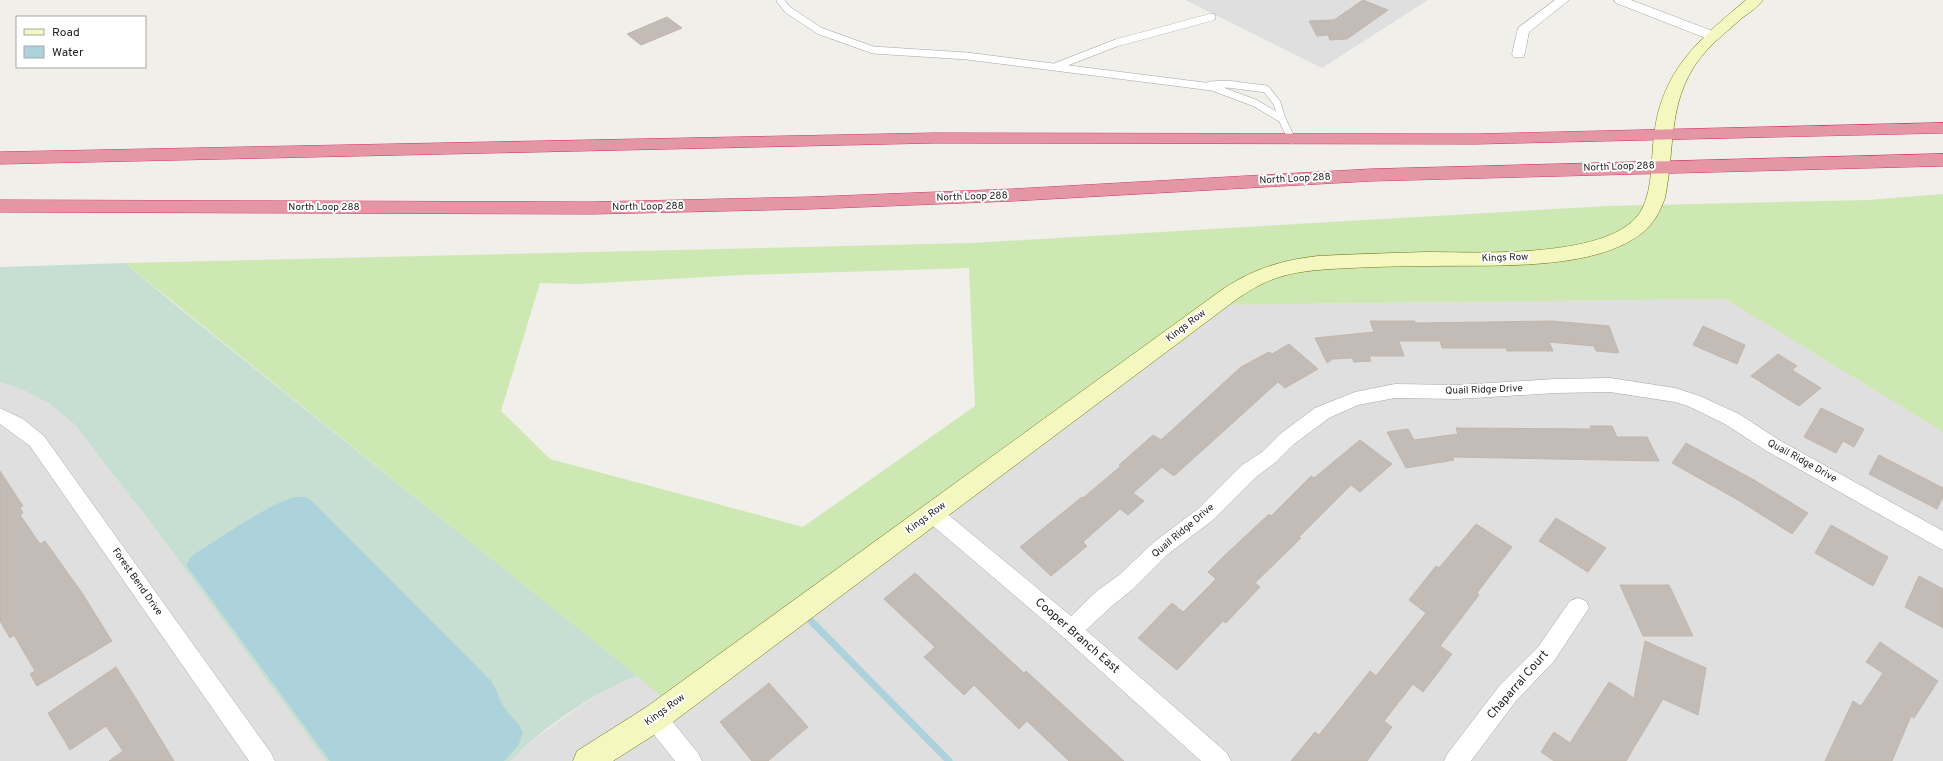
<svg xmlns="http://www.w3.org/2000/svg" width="1943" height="761" font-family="Overpass,sans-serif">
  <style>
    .residential { fill: #e0dfdf }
    .grass { fill: #cde8b3; fill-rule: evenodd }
    .wetland { fill: #c7dfd3 }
    .water { fill: #acd2dc }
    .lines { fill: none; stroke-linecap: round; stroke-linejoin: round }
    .stream { stroke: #acd2dc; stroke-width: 7 }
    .building { fill: #c2bbb6; stroke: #c3b6ac }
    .lane-casing { stroke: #a6a6a6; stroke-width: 8 }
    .street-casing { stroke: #a6a6a6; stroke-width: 1 }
    .secondary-casing { stroke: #6c770b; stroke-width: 1 }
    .highway-casing { stroke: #d3326b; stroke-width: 1 }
    .lane { stroke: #fff; stroke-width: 7 }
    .street { fill: #fff; fill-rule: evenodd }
    .secondary { fill: #f5f7c1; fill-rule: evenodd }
    .highway { fill: #e496a5; fill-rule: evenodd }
    .labels { text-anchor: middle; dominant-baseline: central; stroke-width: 4; stroke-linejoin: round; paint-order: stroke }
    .street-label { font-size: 10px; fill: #222; stroke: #fff }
    .near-street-label { font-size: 12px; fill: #222; stroke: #fff }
  </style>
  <rect width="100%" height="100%" fill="#f1efe9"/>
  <path class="residential" d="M1185,0H1428L1322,68Z
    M1725,299L1943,432V761H510L529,743L577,708L612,686L637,676L673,705L1215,305Z
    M0,382L23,390L50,404L74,424L154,527L326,761H0Z"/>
  <path class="grass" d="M1943,194V432L1725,299L1215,305L672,705L125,263L971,243L1607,206L1868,200ZM969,268L975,406L803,527L550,459L501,411L540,283L579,284L743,275Z"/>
  <path class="wetland" d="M125,263L172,302L637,676C597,691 562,716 530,742C523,748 517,756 510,761H326L154,527L74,424L50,404L23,390L0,382V267Z"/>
  <path class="water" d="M297,497H305L311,500L491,681C497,690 499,699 504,707C510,717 519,722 523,733L518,746L504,761H330L186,565L191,557L196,553C219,539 274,500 297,497Z"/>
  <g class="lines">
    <path class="stream" d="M810,620L949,761"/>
  </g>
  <path class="building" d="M1363,0L1388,10L1347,39L1330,40L1328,35L1317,36L1309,21L1334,20Z
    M667,17L682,28L641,45L627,34Z
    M1370,321H1415V323L1552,321L1609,326L1619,353L1596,351L1594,346L1549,342L1553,351H1507L1506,348H1442L1440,341H1399L1404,356H1369L1371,361L1354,362L1352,358L1333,359L1327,363L1315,338L1374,332Z
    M1703,326L1745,345L1737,364L1693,345Z
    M1289,344L1318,369L1285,388L1278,382L1174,476L1162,467L1133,493L1144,501L1128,515L1120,509L1083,542L1087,546L1051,576L1020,547L1082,497L1083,498L1121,466L1119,465L1153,435L1161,440L1241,367L1269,352L1272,354Z
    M1778,354L1797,366L1792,370L1821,388L1799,406L1751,376Z
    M1821,408L1864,429L1854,447L1843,441L1836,453L1804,437Z
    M1590,426H1612L1617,437H1647L1659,461L1452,457L1454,460L1406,468L1387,432L1408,429L1414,440L1458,434L1456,428L1591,429Z
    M1360,440L1392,464L1360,492L1351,485L1299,537L1301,538L1255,583L1260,587L1226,623L1223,621L1177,670L1138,638L1172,603L1183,612L1216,579L1208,572L1222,558L1269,514L1271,516L1311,476L1314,478Z
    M1686,443L1754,480L1808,513L1792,534L1738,500L1672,463Z
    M1879,455L1943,488V497L1937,509L1869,474Z
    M0,471L23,506L20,508L23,513L20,515L40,544L45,541L82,593L112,641L37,686L30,674L35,671L14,635L10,638L0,621Z
    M1556,518L1606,548L1588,572L1539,541Z
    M1476,524L1512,547L1477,593L1479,595L1440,646L1452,654L1423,692L1413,684L1384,721L1392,727L1367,761H1291L1315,732L1319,735L1370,671L1376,676L1426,613L1409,600L1436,566L1439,568Z
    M1831,525L1888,557L1873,586L1815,553Z
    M915,573L1024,673L1026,671L1124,761H1069L1027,721L1019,729L974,685L964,695L924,657L935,647L884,599Z
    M1919,576L1943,589V628L1905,607Z
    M1620,585H1669L1693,636H1643Z
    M1645,641L1706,668L1698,715L1663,699L1626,761H1554L1541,752L1554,732L1570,743L1609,682L1634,698Z
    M1880,642L1938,681L1914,718L1911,716L1892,761H1825L1853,701L1861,706L1883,673L1866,662Z
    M116,667L138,702L174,761H109L123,751L106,726L70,750L48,713Z
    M769,683L808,727L768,761H752L720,722Z"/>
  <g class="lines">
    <g class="lane-casing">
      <path id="lane" d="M780,0L788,10L820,31L873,50L967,56L1212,87L1255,103L1282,119L1292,140
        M1057,66L1116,43L1212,17
        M1210,85L1227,84L1266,89L1277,103L1282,119"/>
    </g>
    <g class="street-casing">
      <path id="street" d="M1555,0H1569L1529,32L1524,57H1514L1512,54L1518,28Z
        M1614,0H1631L1718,33L1719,36L1718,39H1708L1616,3Z
        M1610,378L1675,388L1700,396L1739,414L1779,440L1943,531V550L1765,450L1725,424L1688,406L1675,402L1610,392L1555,393L1458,399L1395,398L1358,405L1329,418L1294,444L1276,462L1256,477L1213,520L1168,554L1133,589L1113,605L1086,630L1227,753L1231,761H1201L1063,637L925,519L922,513L925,507L932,505L939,507L1071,616L1097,591L1119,575L1154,542L1199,508L1242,465L1262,452L1280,434L1315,408L1355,392L1395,384L1458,385L1555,379Z
        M0,408L23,419L44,436L271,753L275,761H249L30,446L0,424Z
        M1578,598L1586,601L1589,608L1554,661L1516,701L1471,761H1444L1448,753L1500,685L1538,647L1570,601Z
        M655,707L663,710L698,753L702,761H675L647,726L643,718L647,710Z"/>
    </g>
    <g class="secondary-casing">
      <path id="secondary" d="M1746,0H1763C1758,7 1749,13 1742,18C1730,29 1717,39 1706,51C1666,96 1676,144 1665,198C1660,211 1654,224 1642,233C1595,271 1494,265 1436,266C1401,266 1365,267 1330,269C1291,272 1270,276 1237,299L665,728L613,761H573L577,751L645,708L1223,289C1253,269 1282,260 1318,256C1354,254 1391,253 1427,252C1476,252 1616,260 1642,209C1653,187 1651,160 1654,135C1662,70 1698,40 1746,0Z"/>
    </g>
    <g class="highway-casing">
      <path id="highway" d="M1943,123V133L1476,144L934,143L0,164V152L934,133L1476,134Z
        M1943,154V166L1371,181L1013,201L810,209L592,214L0,212V200L592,202L810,197L1013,189L1371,169Z"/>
    </g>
    <use href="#lane" class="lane"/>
    <use href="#street" class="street"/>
    <use href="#secondary" class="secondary"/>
    <use href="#highway" class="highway"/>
  </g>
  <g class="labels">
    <g class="street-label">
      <text transform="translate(1619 167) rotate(-2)">North Loop 288</text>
      <text transform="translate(1295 179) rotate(-3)">North Loop 288</text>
      <text transform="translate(972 197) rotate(-2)">North Loop 288</text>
      <text x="324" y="207">North Loop 288</text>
      <text transform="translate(648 207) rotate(-1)">North Loop 288</text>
      <text transform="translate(1505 258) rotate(-2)">Kings Row</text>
      <text transform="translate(1186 326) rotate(-37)">Kings Row</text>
      <text transform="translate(1484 390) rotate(-2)">Quail Ridge Drive</text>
      <text transform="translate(1802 461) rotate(29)">Quail Ridge Drive</text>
      <text transform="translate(926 518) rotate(-36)">Kings Row</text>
      <text transform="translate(1183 531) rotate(-40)">Quail Ridge Drive</text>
      <text transform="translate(137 582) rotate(55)">Forest Bend Drive</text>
      <text transform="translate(665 710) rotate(-36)">Kings Row</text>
    </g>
    <g class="near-street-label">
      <text transform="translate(1077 636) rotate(41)">Cooper Branch East</text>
      <text transform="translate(1518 685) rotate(-49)">Chaparral Court</text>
    </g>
  </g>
  <rect x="16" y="16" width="130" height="52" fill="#ffffff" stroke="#a7a7a7"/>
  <rect x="24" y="29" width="20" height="6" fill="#f5f7c1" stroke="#a7a7a7"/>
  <text x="52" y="36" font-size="12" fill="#222222">Road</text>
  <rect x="24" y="46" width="20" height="12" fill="#acd2dc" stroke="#a7a7a7"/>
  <text x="52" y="56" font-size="12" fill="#222222">Water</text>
</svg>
